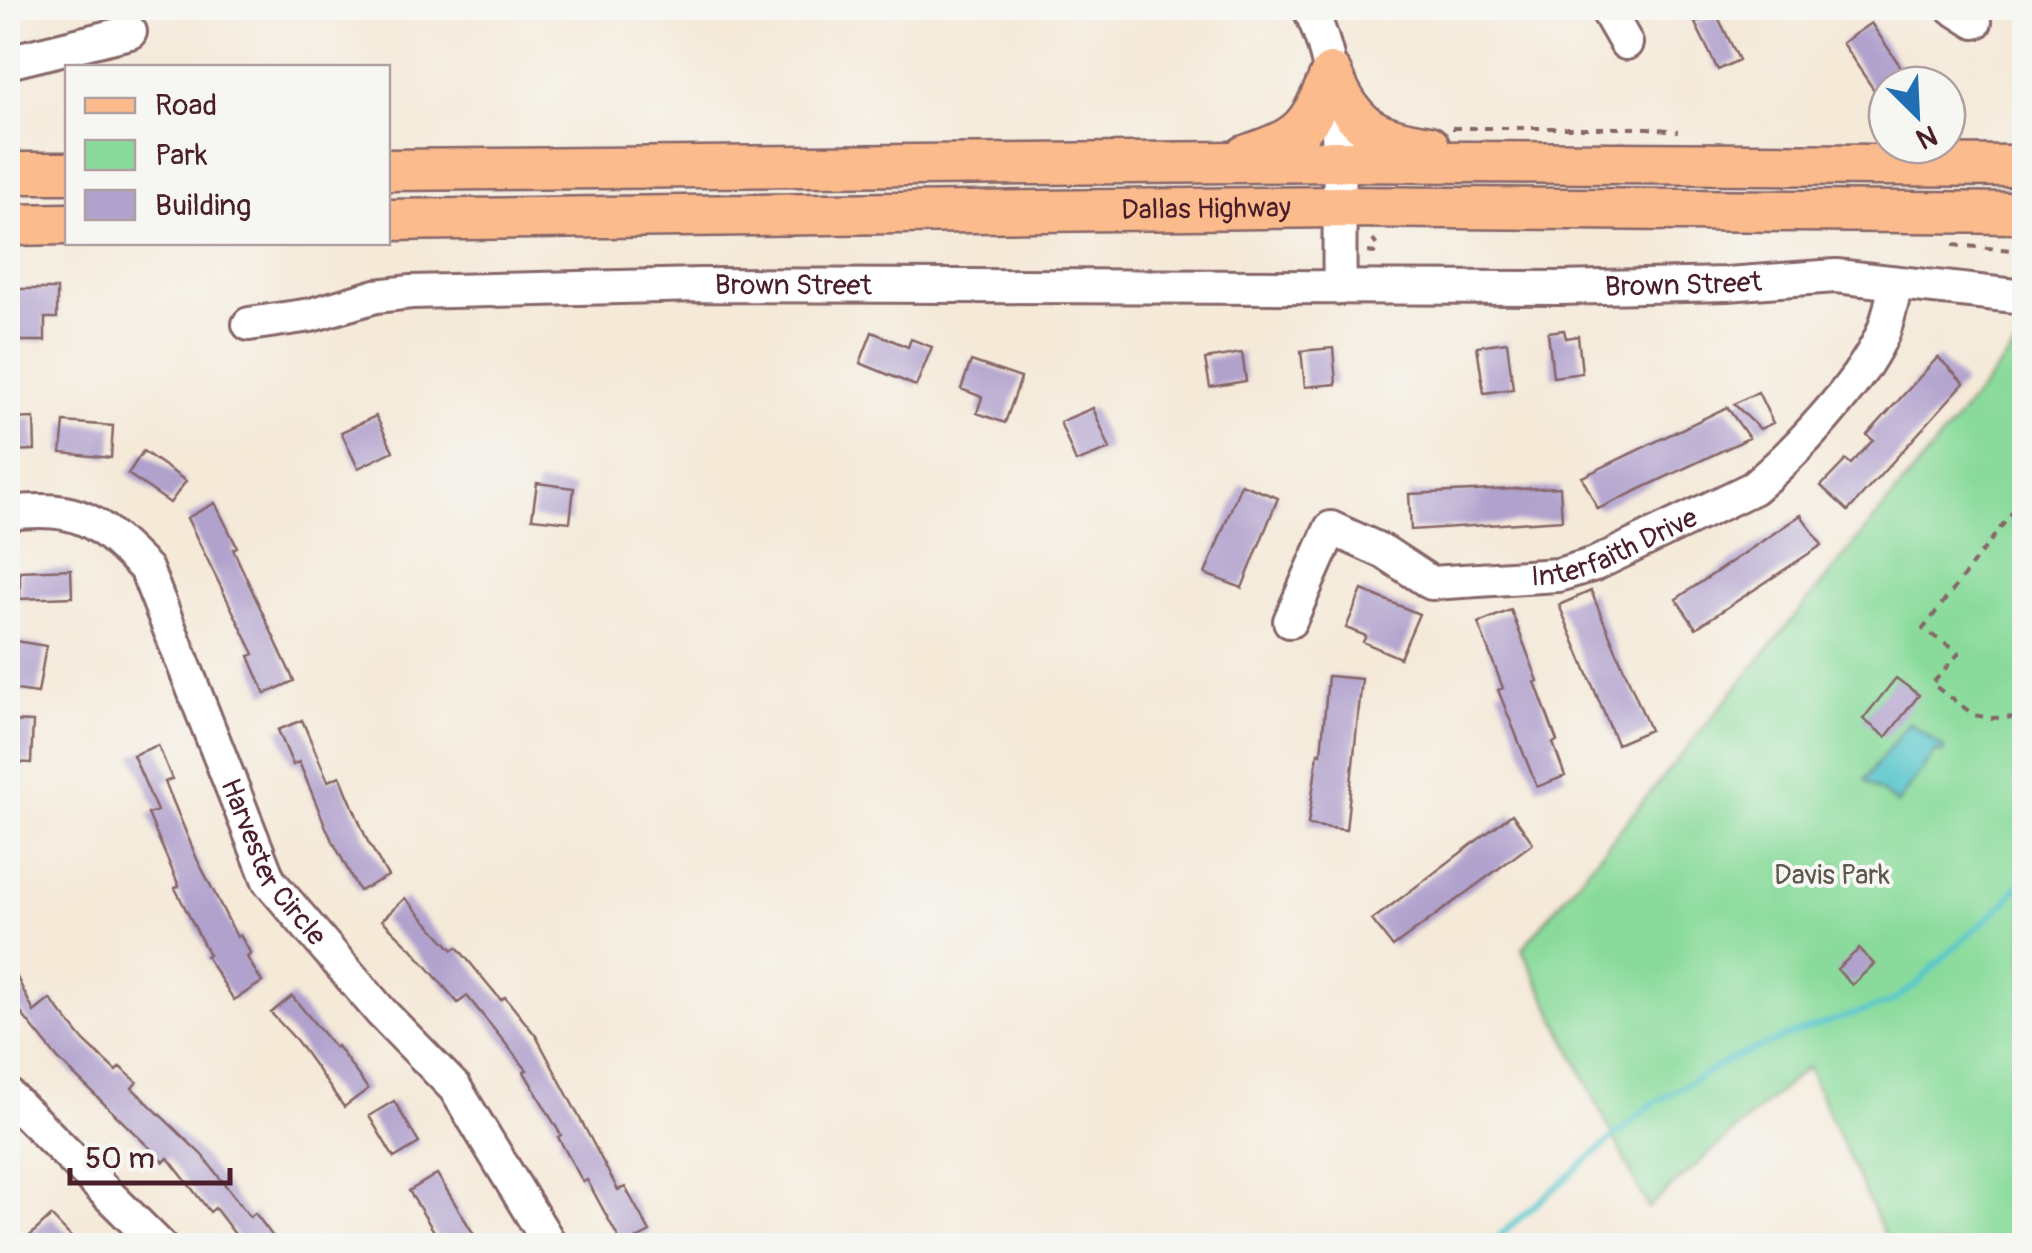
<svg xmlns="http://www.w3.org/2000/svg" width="2032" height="1253" font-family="Pangolin,sans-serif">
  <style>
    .green { fill: #8adb9b; stroke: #6a7d63; stroke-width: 2.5 }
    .water { fill: #59c6cc; stroke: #52727c; stroke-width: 2.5 }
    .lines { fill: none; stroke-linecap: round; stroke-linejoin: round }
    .stream { stroke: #59c6cc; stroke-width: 6 }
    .building { fill: #b1a1cd }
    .minor-casing { stroke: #866668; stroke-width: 38 }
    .major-casing { stroke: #866668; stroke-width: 45 }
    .path { stroke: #866668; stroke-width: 4; stroke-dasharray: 8 8; stroke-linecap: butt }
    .minor { stroke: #fff; stroke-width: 32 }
    .major { stroke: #fbbb8d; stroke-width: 40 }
    .labels { text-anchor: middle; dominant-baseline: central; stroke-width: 8; stroke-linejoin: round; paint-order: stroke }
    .street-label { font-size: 28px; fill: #4a1f2b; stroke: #f6f6f2 }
    .park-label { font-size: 28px; fill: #5d574d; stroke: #f6f6f2 }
  </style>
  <rect width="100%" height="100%" fill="#f6f6f2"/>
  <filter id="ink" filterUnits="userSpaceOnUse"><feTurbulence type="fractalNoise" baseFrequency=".01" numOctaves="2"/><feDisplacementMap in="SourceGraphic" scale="20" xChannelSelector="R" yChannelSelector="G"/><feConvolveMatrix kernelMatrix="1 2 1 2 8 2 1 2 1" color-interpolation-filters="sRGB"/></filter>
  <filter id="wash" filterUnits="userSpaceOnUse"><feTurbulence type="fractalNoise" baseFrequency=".0048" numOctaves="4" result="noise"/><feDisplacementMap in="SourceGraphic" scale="40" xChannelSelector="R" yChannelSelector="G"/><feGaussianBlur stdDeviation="2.25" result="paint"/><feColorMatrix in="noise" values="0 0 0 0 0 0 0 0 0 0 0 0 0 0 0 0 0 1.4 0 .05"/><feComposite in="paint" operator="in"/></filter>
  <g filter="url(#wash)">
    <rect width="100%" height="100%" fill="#f5e9d8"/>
    <path class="green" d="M2024,337V1245H1889L1807,1067L1648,1208L1522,949Z"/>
    <path class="water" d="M1909,722L1945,749L1941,754L1936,751L1897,804L1865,780Z"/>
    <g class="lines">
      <path class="stream" d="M1488,1246L1652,1104L1731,1059L1798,1032L1889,1003L1916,985L1938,962L2006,902L2024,878"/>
    </g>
    <g id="blocks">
      <path class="building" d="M1716,13L1739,60L1718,70L1695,23Z
        M1871,23L1905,73L1876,93L1842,43Z
        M15,289H57V318H45V341H14Z
        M1564,330L1566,338L1578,336L1582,373L1553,377L1548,332Z
        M872,332L908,347L911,339L932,347L916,386L860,363Z
        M1507,342L1513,389L1484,393L1477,346Z
        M1333,348L1336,384L1305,387L1301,351Z
        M1242,353L1246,381L1210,387L1205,359Z
        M1938,357L1964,383L1848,511L1821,486L1846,460L1851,464L1873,440L1867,435Z
        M971,361L1021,378L1005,423L977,413L982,397L961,389Z
        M1758,392L1773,423L1760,429L1734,404Z
        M1727,407L1749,438L1598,509L1582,477Z
        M1093,408L1110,449L1076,462L1060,422Z
        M376,416L393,451L358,468L341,432Z
        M34,418L35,450L8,451V419Z
        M64,422L113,426L111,458L61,453Z
        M143,451L186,481L170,503L128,474Z
        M537,483L574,488L570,522L532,518Z
        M1241,484L1278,498L1242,588L1205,574Z
        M1560,487L1562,520L1411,530L1409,494Z
        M215,503L237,547L233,549L294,681L265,694L249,656L254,654L187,518Z
        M1801,515L1822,545L1696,628L1676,599Z
        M71,569L72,597L20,599V571Z
        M1362,590L1419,614L1400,658L1363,642L1366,636L1346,628Z
        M1591,591L1650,730L1617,744L1559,605Z
        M1511,610L1538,681L1535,682L1557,741L1553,743L1565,776L1537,787L1498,690L1503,688L1478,623Z
        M16,641L46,646L38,693L9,689Z
        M1328,676L1362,679L1346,830L1308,825L1318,753L1321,754Z
        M1896,678L1919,695L1886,737L1863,719Z
        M302,720L328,781L340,776L367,840L388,876L359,891L328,832L299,762L293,765L278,730Z
        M8,721L33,722L31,763L8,762Z
        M158,745L172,779L165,782L197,859L237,937L240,935L251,954L247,957L262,982L234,1000L206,956L209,955L175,888L179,886L148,814L157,811L133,755Z
        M1512,814L1533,843L1393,947L1372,920Z
        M405,898L453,950L457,947L501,1000L505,997L536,1036L618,1190L625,1187L650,1232L623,1246L587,1180L583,1182L558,1137L561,1135L524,1072L527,1070L467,996L458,1003L412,949L382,920Z
        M1859,949L1874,964L1852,985L1837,969Z
        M8,959L34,1012L50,999L84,1041L116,1071L120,1067L137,1082L132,1088L202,1155L250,1217L255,1213L280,1246H244L215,1208L210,1212L168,1158L164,1162L59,1060L8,997Z
        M292,996L335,1048L337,1046L368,1089L344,1107L297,1041L271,1013Z
        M394,1101L419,1143L394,1158L369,1116Z
        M437,1174L481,1246H443L409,1191Z
        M51,1216L72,1238L64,1246H19Z"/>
    </g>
  </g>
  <g filter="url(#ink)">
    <use href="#blocks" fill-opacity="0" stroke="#866668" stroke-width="2.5"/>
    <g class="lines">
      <g class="minor-casing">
        <g id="minor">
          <path d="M1309,8C1350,87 1337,201 1340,288"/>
          <path d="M1606,8L1626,43"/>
          <path d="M1953,8L1975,22"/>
          <path d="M8,62L130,32"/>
          <path id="s1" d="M249,324L311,315L376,296L411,292L700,285L1559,288L1727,284L1836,276L2024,297"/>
          <path id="s2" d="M8,513C81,505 96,520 146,569L269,881L381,1012L455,1088L551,1246"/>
          <path id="s3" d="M1290,621L1331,528L1384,552L1431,583L1558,575L1595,564L1753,488C1794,454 1860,384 1882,335C1889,319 1892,300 1896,283"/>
          <path d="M8,1095L160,1246"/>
        </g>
      </g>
      <g class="major-casing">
        <g id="major">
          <path d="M1331,74C1356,129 1371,136 1429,146"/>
          <path d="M1245,156C1302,137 1308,129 1331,74"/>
          <path d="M388,170L1338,161L2024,166"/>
          <path d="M8,173H68"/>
          <path id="s4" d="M388,220L1338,207L2024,213"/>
          <path d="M8,225L68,224"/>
        </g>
      </g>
      <path class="path" d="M1452,128H1648L1678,131
        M1953,245L2024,251
        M1368,252L1374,253L1378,247L1373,240
        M2024,497L1923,629L1959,653L1932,684L1974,715L1991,718L2024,717
        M2024,745L2017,769L2024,766"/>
      <use href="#minor" class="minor"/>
      <use href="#major" class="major"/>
    </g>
  </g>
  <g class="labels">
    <g class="street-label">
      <text stroke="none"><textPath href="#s4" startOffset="818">Dallas Highway</textPath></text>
      <text stroke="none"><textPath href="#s1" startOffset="1438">Brown Street</textPath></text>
      <text stroke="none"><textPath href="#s1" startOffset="548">Brown Street</textPath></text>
      <text stroke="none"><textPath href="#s3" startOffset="405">Interfaith Drive</textPath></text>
      <text stroke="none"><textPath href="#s2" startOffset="478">Harvester Circle</textPath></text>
    </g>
    <g class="park-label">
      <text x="1832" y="875">Davis Park</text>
    </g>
  </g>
  <rect width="2032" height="1253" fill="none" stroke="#f6f6f2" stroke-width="40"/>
  <rect x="65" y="65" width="325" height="180" fill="#f6f6f2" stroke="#b1a0a2" stroke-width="2.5"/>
  <rect x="85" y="98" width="50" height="15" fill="#fbbb8d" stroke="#b1a0a2" stroke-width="2.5"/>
  <text x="155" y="115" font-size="30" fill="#4a1f2b">Road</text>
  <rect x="85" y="140" width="50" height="30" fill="#8adb9b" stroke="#b1a0a2" stroke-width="2.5"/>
  <text x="155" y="165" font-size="30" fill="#4a1f2b">Park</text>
  <rect x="85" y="190" width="50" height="30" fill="#b1a1cd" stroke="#b1a0a2" stroke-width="2.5"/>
  <text x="155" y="215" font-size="30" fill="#4a1f2b">Building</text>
  <g transform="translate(1917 115) rotate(156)"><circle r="48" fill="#f6f6f2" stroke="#b1a0a2" stroke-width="2.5"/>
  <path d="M0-8L18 38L0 25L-18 38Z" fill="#1f6fb2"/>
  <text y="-15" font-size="28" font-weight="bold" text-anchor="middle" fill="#4a1f2b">N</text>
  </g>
  <path d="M70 1168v15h160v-15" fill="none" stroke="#4a1f2b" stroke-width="5"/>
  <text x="85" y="1168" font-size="30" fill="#4a1f2b" stroke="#f6f6f2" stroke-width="8" paint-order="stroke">50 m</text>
</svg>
